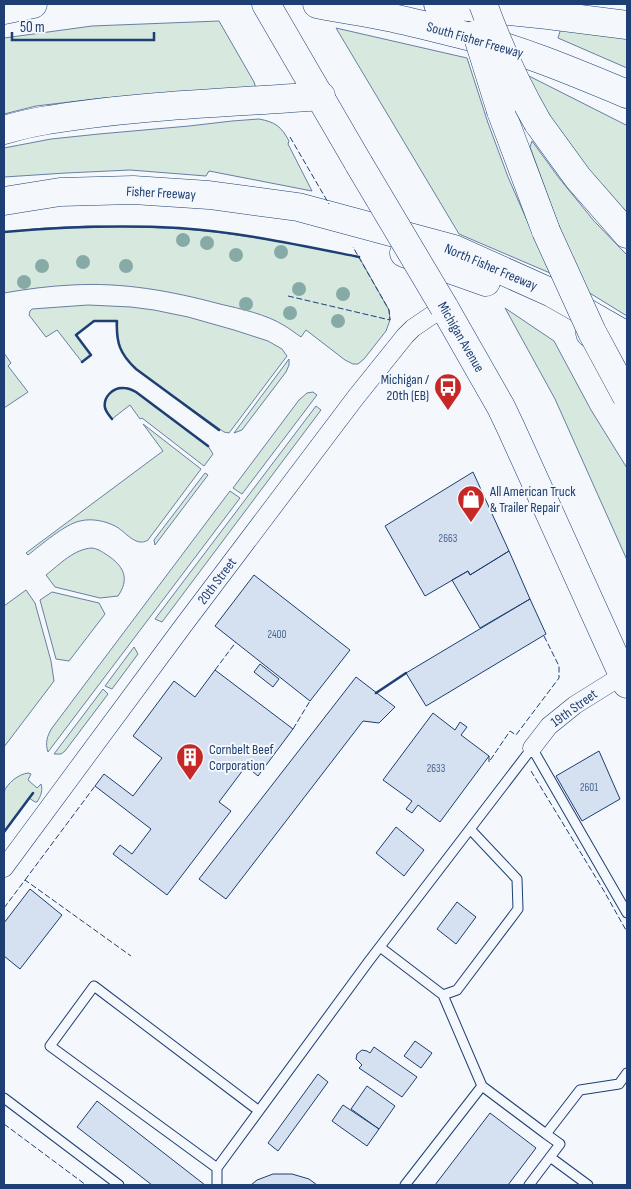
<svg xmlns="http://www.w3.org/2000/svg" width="631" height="1189" font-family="'Sofia Sans Condensed',sans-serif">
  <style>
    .green { fill: #d7e8df; stroke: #687fa3 }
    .building { fill: #d5e0f0; stroke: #1d3f73 }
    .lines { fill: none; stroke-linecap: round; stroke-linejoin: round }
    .lane-casing { stroke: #1d3f73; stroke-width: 11 }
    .street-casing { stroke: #1d3f73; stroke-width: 19 }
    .primary-casing { stroke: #1d3f73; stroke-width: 29 }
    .highway-casing { stroke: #1d3f73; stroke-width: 29 }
    .lane { stroke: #f4f7fb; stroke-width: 9 }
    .street { stroke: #f4f7fb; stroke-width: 18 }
    .primary { stroke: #f4f7fb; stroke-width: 28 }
    .highway { stroke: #f4f7fb; stroke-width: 28 }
    .primary-bridge-casing { stroke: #1d3f73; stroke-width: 29; stroke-linecap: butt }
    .highway-bridge-casing { stroke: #1d3f73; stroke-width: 29; stroke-linecap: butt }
    .primary-bridge { stroke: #f4f7fb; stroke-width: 28 }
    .highway-bridge { stroke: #f4f7fb; stroke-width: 28 }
    .fence { stroke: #1d3f73; stroke-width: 1; stroke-dasharray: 6 2.5; stroke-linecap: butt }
    .wall { stroke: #1d3f73; stroke-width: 2.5 }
    .tree { fill: #86aba6 }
    .labels { text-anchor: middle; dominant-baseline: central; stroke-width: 4; stroke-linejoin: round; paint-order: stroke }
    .number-label { font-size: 11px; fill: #4b6792 }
    .street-label { font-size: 14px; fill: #1d3f73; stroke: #f4f7fb }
    .poi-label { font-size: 14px; fill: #1d3f73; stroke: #f4f7fb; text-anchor: start }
  </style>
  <rect width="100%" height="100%" fill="#f4f7fb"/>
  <path class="green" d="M219,21L254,82L256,88L195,91L103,98L36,106L4,114V38L92,26Z
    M336,28L467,58L488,123L508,177L550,273L459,234Z
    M561,28L607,35L627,39V68L558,38Z
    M527,75L626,125L627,123V214L573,154L545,112Z
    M259,119C275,122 281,126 289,141L288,144L312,191L209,171L206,176L130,170L66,173L4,177V148L51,139L99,134L189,126L232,121Z
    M532,141L559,178L594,221L627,255V316L588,292L568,251L530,147Z
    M88,226C130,227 173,227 215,232C263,238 311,247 359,257L389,310L390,320L386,331L364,359L358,364H353L345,360L306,330L301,337C295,333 290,329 285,326C266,314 241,309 220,304C171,291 123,282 72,285C49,286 27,289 4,293V232L45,228Z
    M88,305L131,307L154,310L188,317L234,330L268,341L282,349L287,356L229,433L224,432L136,369C119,353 117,344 116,321H94L76,334L91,355L82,362L57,330L46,337L29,315L30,311L32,309Z
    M505,308L554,341L591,410L627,468V560L555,399Z
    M4,353L11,363L8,366L28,392L4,408Z
    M289,359V365L286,372L245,426L242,430L234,433Z
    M120,388H125L133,390L208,446L213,454L204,466L142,418L140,419L130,405L112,419C101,404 103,394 120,388Z
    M313,392L317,395L242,494L233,488L299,400L307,393Z
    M316,406L321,410L162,622L155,619Z
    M143,424L201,469L148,540C136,548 125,531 115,526C105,521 92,518 80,521C65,524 41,545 28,555L26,553L163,451Z
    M205,473L208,475L155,545L154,540Z
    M230,491L240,498L48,752C45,743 47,736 52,728Z
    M92,548C99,549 104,553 110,557C125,568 129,580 118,596L100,598L55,587L46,575C60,564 74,549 92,548Z
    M26,590L35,603L51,661L54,681L4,747V606Z
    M52,592L99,603L105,614L69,661L56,659L40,600Z
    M134,647L138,654L112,689L105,686Z
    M103,689L108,694L65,751L61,754H54Z
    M28,773L31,774L28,780L37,788L41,784C43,790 41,796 37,802H35L29,798L4,832C4,824 2,797 4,792C7,783 19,774 28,773Z"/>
  <path class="building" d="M473,472L509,551L470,575L468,571L425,596L385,526Z
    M509,551L530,599L480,628L452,580L468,571L470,575Z
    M254,575L350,650L310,701L215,626Z
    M530,599L546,634L426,706L406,673Z
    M260,664L279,679L273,687L254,672Z
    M215,670L293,729L258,776L246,766L219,802L231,811L167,895L113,854L120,845L132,854L151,829L95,786L104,774L133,796L162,758L133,736L174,681L195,697Z
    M356,677L395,707L379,723L363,721L226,899L199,879Z
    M433,713L455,730L460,722L467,727L461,735L489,756L440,822L418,805L412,813L406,809L412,801L383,780Z
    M599,751L620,799L582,821L556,776Z
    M396,827L424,850L404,876L376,853Z
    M30,889L62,915L20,969L4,956V923Z
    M457,902L476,917L456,944L437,929Z
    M415,1041L432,1053L421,1068L404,1056Z
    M374,1047L417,1077L402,1097L359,1068L362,1065L356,1059L357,1054L362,1050L367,1051L370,1053Z
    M318,1074L328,1082L278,1151L268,1143Z
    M367,1086L395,1106L379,1129L351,1109Z
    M97,1101L205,1185H152L77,1127Z
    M343,1105L379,1129L367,1146L332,1121Z
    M490,1113L536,1148L508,1185H435Z
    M273,1174H292L309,1179L317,1185H251L257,1180Z"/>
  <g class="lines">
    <g class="lane-casing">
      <path id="lane" d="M380,947L443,995L457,990L518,909L517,879L470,829
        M443,995L482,1086
        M4,1098L119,1185
        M259,1111L94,986L50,1046L217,1168L369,961L532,748L627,913
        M550,1157L588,1185
        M217,1185V1168
        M405,1185L482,1086L546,1134L580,1090L619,1084L627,1073
        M529,1185L560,1144L546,1134"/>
    </g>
    <g class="street-casing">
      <path id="street" d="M532,748L549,726L575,705L623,675
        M4,868L183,626L356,397L405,336L413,328L444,307"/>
    </g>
    <g class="primary-casing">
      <path id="primary" d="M266,4L359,164
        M444,307L501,407L511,428L627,684"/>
    </g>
    <g class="highway-casing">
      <path id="highway" d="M317,4C340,9 364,12 388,17C412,22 435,28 459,34C517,48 572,71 627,94
        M438,4L548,15L627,25
        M4,10L33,4
        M501,111L546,231
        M538,123L578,178L627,234
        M4,130C18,126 33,122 48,120C138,105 230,103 321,96
        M4,201L60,192L133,190L209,195L298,207L454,249L552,293L627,336
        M404,253L486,282
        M590,333L627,360"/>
    </g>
    <use href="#lane" class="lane"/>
    <use href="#street" class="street"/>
    <use href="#primary" class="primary"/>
    <use href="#highway" class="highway"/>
    <g class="primary-bridge-casing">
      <path id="primary-bridge" d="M359,164L444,307"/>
    </g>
    <g class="highway-bridge-casing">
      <path id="highway-bridge" d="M483,4C498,45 516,85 538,123
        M477,34L501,111
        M546,231L592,332L627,397"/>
    </g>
    <use href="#primary-bridge" class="primary-bridge"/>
    <use href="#highway-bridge" class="highway-bridge"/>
    <path class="fence" d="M290,137L329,204
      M288,296L390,320L389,310L353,247
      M215,670L236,642
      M293,729L310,701
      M489,756V762L510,731L516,735L559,678V666L544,636
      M531,771L604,891L627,932
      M25,880L95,786
      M4,908L25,880L131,956
      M4,1124L86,1185"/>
    <path class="wall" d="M4,232C62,227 120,225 179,228C239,232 299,245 359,257
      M82,362L91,355L76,335L94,321H117C116,343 120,354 136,369L219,430
      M112,419C109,415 106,412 105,408C103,397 113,387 124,388C129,388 132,390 136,392L208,446
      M376,693L406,673
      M4,832L33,793"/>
  </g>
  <g class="tree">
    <circle cx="183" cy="240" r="7"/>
    <circle cx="207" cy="243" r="7"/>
    <circle cx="281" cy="252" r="7"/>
    <circle cx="236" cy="255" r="7"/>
    <circle cx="83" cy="262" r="7"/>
    <circle cx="42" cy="266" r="7"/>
    <circle cx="126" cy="266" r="7"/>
    <circle cx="24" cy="282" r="7"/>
    <circle cx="299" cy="289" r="7"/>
    <circle cx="343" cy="294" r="7"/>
    <circle cx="246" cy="304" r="7"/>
    <circle cx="290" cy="313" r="7"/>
    <circle cx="338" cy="321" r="7"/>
  </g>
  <defs>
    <g id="bus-pin" transform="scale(1.4375)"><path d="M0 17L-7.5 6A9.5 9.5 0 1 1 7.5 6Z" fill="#c62828" stroke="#f4f7fb"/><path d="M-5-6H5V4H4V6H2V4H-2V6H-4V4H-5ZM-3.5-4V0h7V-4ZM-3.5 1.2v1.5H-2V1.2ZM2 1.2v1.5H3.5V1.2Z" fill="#fff"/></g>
    <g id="shop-pin" transform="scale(1.4375)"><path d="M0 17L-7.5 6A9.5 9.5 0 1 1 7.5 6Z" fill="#c62828" stroke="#f4f7fb"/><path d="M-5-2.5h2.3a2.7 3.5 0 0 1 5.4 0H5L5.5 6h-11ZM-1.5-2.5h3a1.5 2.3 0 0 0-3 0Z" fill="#fff"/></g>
    <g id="building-pin" transform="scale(1.4375)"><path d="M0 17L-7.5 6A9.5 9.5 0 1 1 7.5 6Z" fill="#c62828" stroke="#f4f7fb"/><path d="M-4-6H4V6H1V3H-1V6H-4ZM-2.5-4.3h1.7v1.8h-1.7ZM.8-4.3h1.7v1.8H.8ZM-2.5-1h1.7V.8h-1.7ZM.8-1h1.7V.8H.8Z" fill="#fff"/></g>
  </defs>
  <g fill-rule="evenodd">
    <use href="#bus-pin" x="448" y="387"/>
    <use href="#shop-pin" x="471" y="499"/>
    <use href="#building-pin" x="190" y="757"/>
  </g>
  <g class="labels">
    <g class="number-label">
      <text x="448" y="538">2663</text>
      <text x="277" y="634">2400</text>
      <text x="436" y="768">2633</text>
      <text x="589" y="787">2601</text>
    </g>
    <g class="street-label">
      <text transform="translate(475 40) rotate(16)">South Fisher Freeway</text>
      <text transform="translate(161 193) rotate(3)">Fisher Freeway</text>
      <text transform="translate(491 267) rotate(23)">North Fisher Freeway</text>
      <text transform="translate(461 337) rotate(60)">Michigan Avenue</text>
      <text transform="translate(217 581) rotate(-53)">20th Street</text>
      <text transform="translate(574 708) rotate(-36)">19th Street</text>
    </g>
    <g class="poi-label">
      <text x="429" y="379" text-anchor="end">Michigan /<tspan x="429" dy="16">20th (EB)</tspan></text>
      <text x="490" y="491">All American Truck<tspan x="490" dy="16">&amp; Trailer Repair</tspan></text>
      <text x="209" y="749">Cornbelt Beef<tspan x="209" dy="16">Corporation</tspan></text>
    </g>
  </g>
  <rect width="631" height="1189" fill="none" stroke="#1d3f73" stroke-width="10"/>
  <path d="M12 32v8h142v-8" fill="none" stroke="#1d3f73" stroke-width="2.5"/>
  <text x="20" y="32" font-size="15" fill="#1d3f73" stroke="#f4f7fb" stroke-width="4" paint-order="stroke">50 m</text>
</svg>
